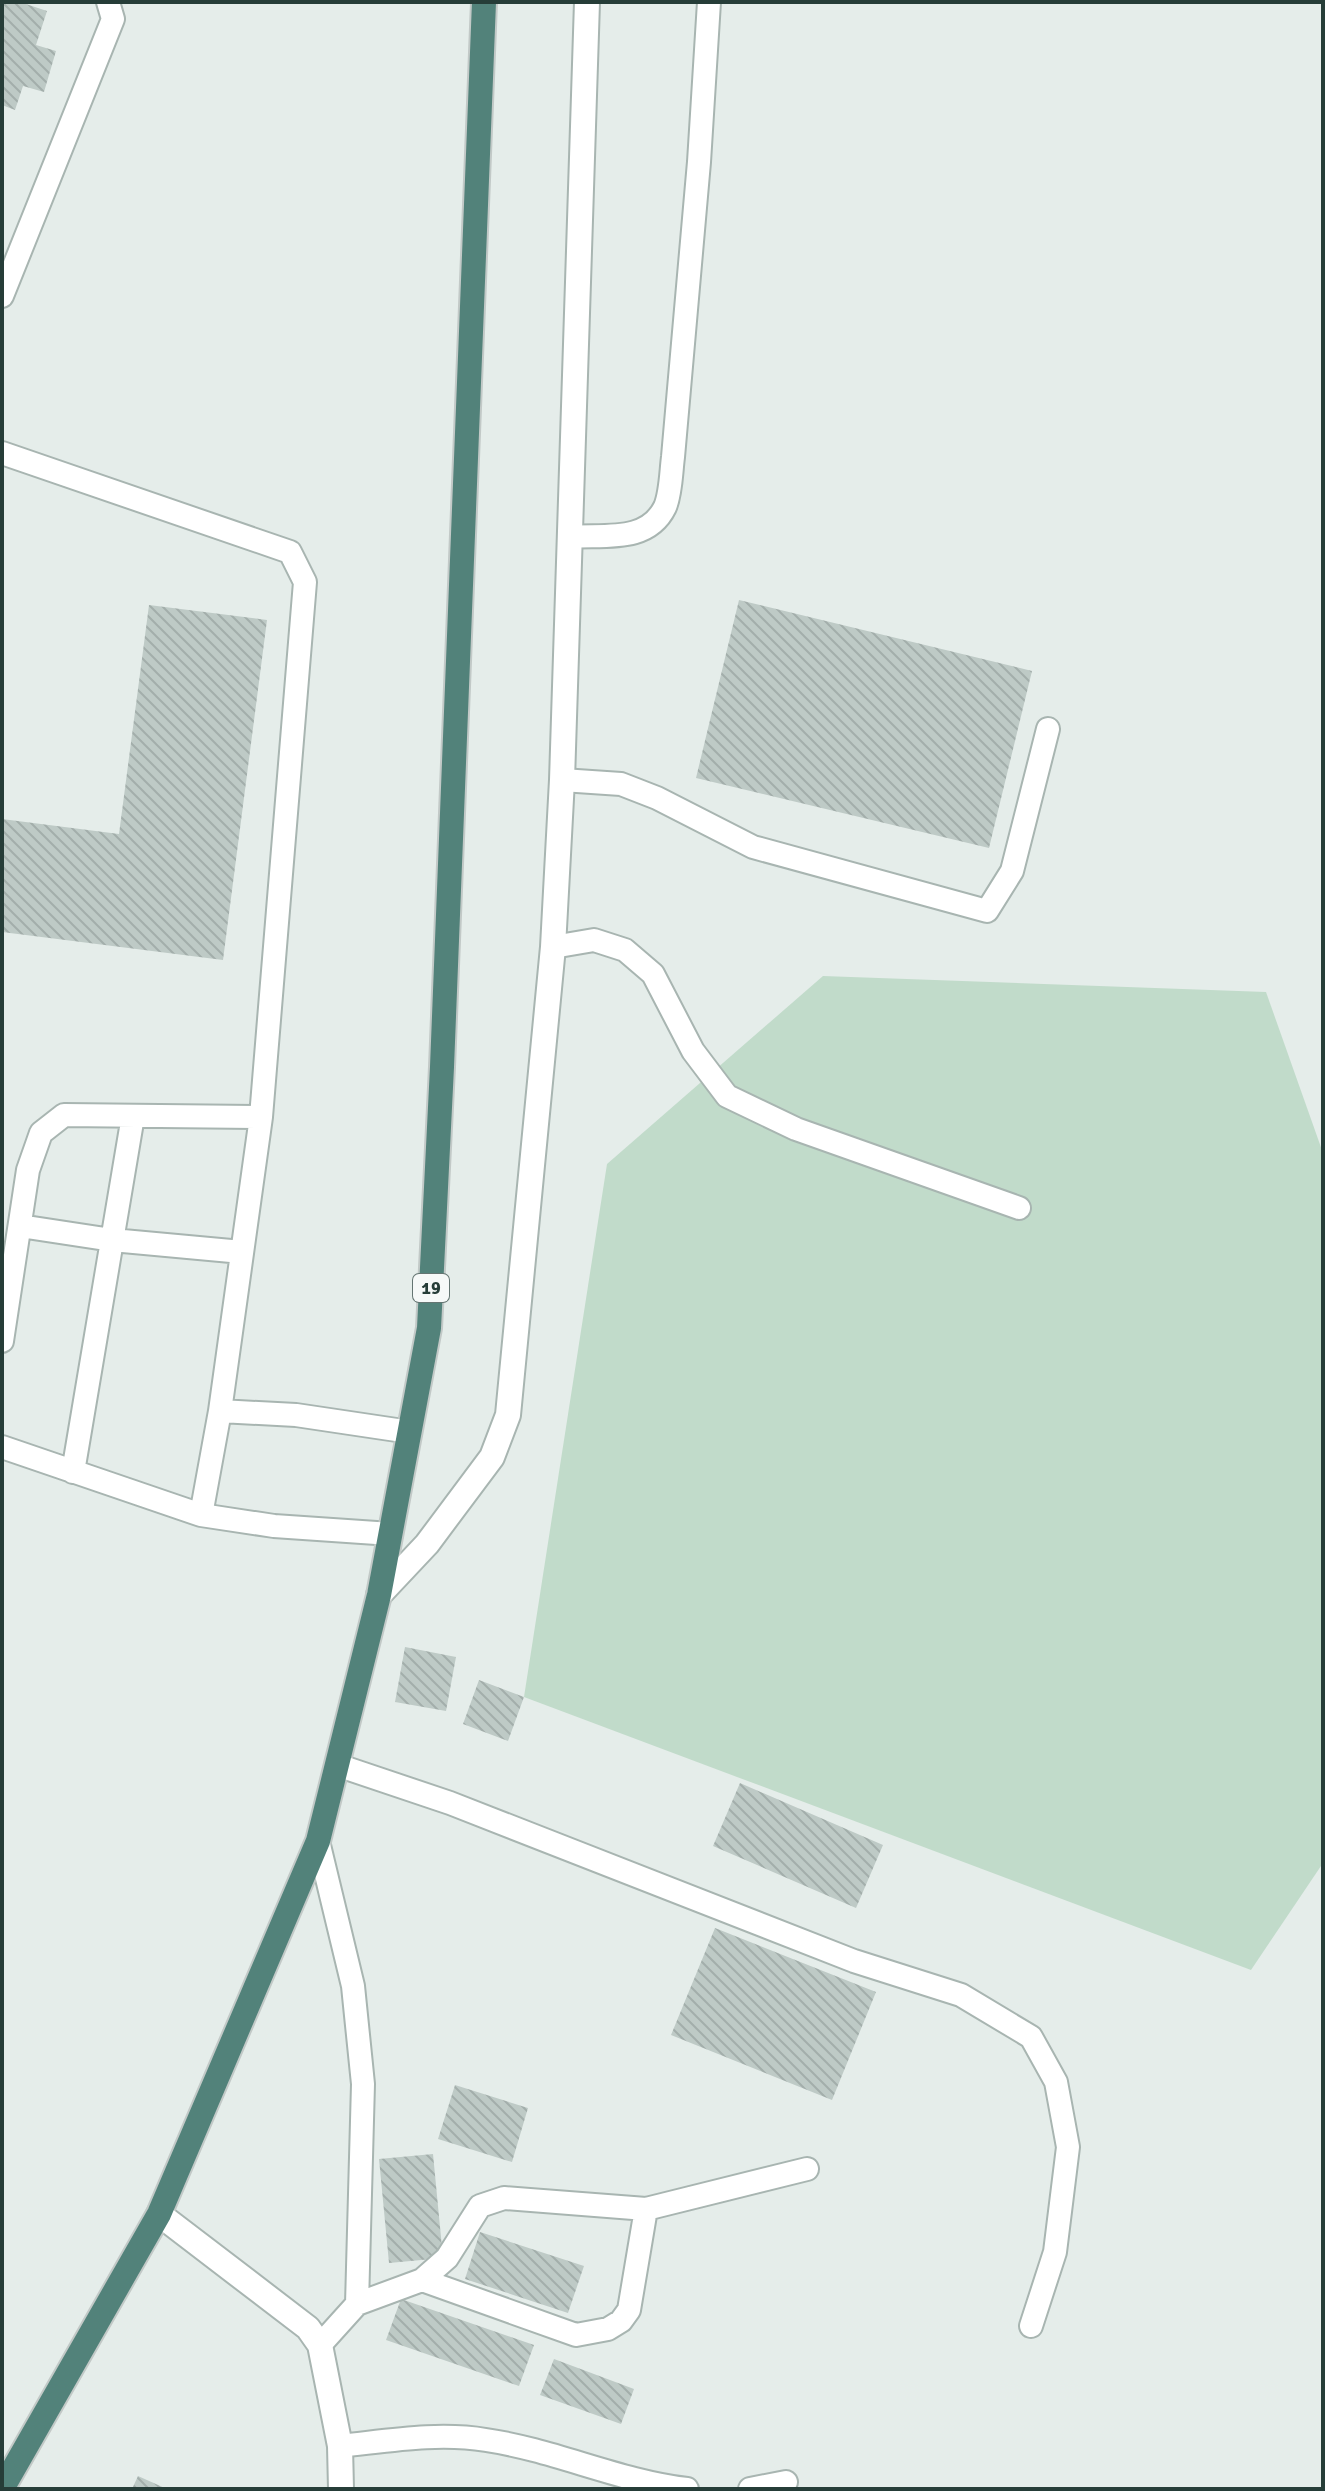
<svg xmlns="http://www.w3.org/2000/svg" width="1325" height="2491" font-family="Signika,sans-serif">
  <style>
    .grass { fill: #c1dbca }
    .building { fill: url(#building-back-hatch) }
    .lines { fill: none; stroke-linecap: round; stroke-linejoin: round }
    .service-casing { stroke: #a8b5b1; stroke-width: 26 }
    .minor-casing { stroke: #a8b5b1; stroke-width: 28 }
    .trunk-casing { stroke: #c2c9c7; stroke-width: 28 }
    .service { stroke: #fff; stroke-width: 22 }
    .minor { stroke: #fff; stroke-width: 24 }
    .trunk { stroke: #52827a; stroke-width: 24 }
    .labels { text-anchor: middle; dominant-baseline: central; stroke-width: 7; stroke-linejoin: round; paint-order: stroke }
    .shield { fill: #f6f9f8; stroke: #647572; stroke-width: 2 }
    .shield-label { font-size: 18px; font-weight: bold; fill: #263d38 }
  </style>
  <defs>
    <pattern id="building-back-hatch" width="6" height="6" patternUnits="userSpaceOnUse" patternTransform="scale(2)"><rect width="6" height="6" fill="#becac6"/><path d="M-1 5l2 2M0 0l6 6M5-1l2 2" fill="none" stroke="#a3aeab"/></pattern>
  </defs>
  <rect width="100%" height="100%" fill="#e5edea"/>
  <path class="grass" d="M823,976L1266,992L1323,1153V1863L1251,1970L524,1697L607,1164Z"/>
  <path class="building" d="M2,2H20L47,11L36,45L56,51L44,92L23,86L15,110L2,105Z
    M739,600L1032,671L989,848L696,778Z
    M149,605L267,620L223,960L2,932V819L119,834Z
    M405,1647L456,1657L446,1711L395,1702Z
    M479,1680L524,1697L508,1741L463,1724Z
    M740,1783L883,1845L856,1908L713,1846Z
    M715,1928L876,1992L832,2100L671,2035Z
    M455,2085L528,2108L512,2162L438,2139Z
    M433,2154L443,2258L389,2263L379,2159Z
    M480,2232L584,2266L568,2313L465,2279Z
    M401,2299L534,2345L519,2386L386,2340Z
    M554,2359L634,2389L621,2424L540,2395Z
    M138,2476L167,2489H132Z"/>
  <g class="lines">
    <g class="service-casing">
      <path id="service" d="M2,296L113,19L108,2
        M2,453L290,552L305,582L261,1117L220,1411L201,1515L274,1526L391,1534
        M569,537C603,534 647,544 665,507C671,493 671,472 673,457L699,162L709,2
        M562,780L621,784L657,798L753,847L987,911L1012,871L1048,729
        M553,947L594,940L625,950L653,974L693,1051L727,1096L796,1129L1019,1208
        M20,1226L112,1240L242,1252
        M2,1341L28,1170L41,1133L64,1115L261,1117
        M220,1411L296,1415L410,1432
        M2,1447L201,1515
        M73,1472L133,1116
        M337,1765L450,1803L854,1961L961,1995L1031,2037L1056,2082L1068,2147L1055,2252L1031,2326
        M318,1841L353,1986L363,2084L357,2304L320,2345
        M422,2280L576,2335L608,2329L621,2321L629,2310L646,2209
        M357,2304L422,2280L447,2258L480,2206L504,2198L646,2209L807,2169
        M340,2446C388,2441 437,2432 486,2440C554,2450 619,2481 687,2489
        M750,2489L786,2482"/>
    </g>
    <g class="minor-casing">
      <path id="minor" d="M379,1595L427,1544L492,1457L508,1415L553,947L562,780L587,2
        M159,2214L308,2328L320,2345L340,2446L341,2489"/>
    </g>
    <g class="trunk-casing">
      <path id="trunk" d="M2,2489L159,2214L318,1841L379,1595L429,1328L442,1067L484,2"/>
    </g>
    <use href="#service" class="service"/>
    <use href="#minor" class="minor"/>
    <use href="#trunk" class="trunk"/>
  </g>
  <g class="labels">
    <rect class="shield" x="413" y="1274" width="36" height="28" rx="6"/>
    <g class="shield-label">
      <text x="431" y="1288">19</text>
    </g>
  </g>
  <rect width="1325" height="2491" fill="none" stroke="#263d38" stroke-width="8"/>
</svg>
